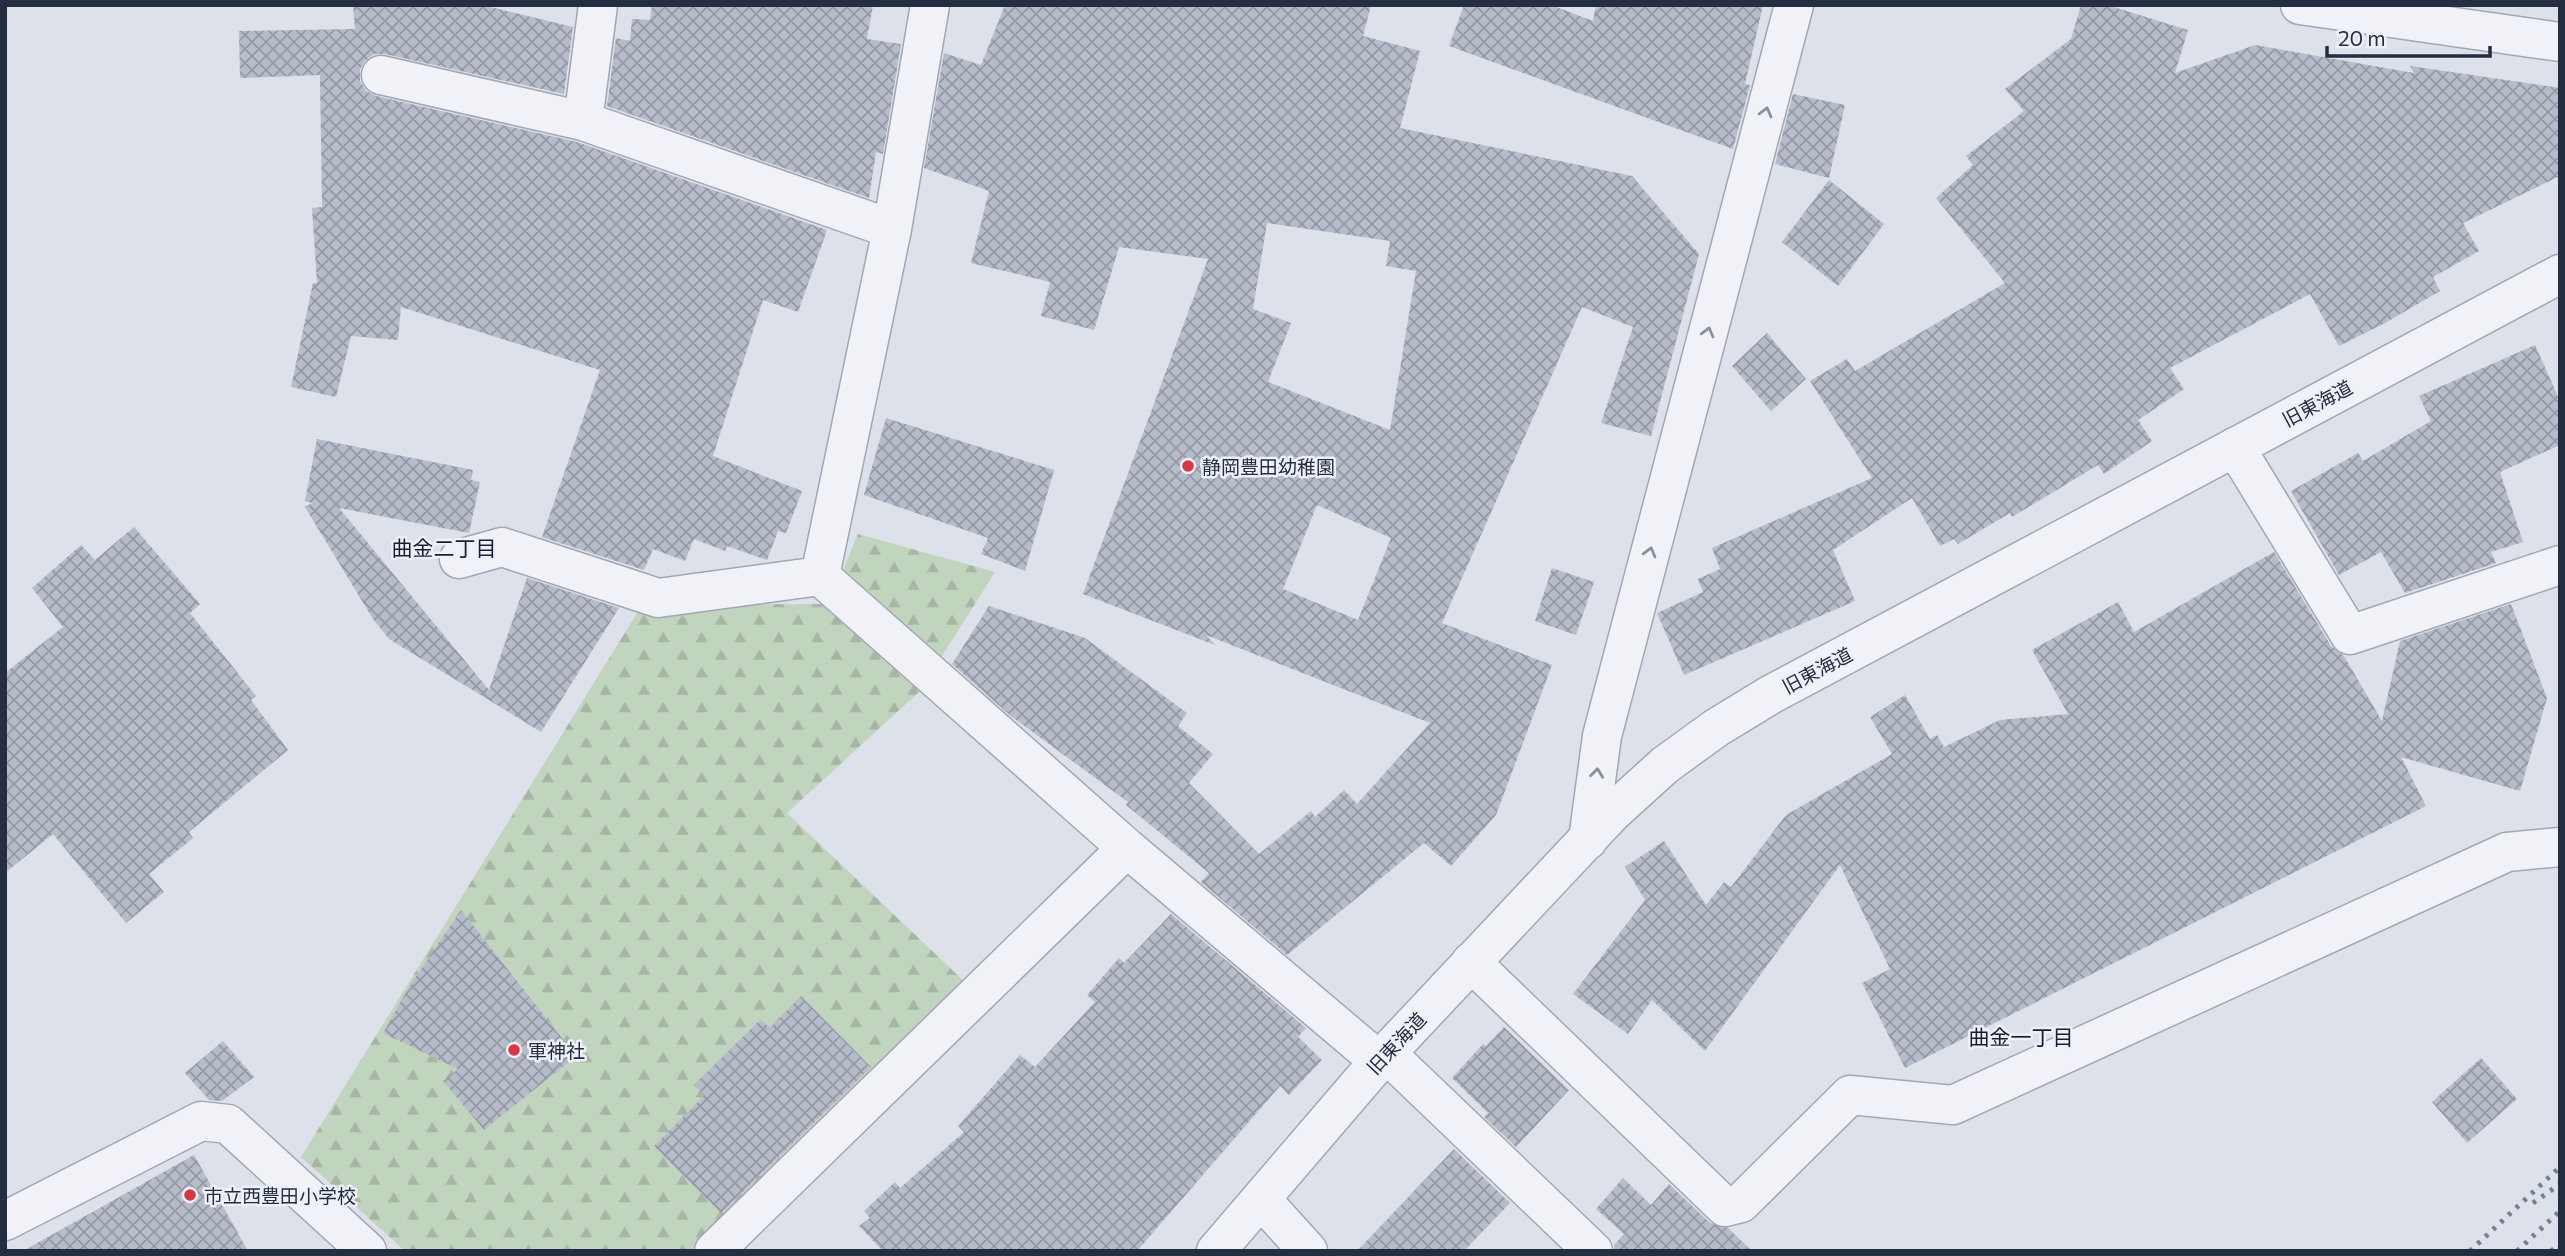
<svg xmlns="http://www.w3.org/2000/svg" width="2565" height="1256" font-family="Commissioner,'Noto Sans JP',sans-serif">
  <style>
    .forest { fill: url(#forest-firs) }
    .building { fill: url(#building-cross-hatch); fill-rule: evenodd }
    .lines { fill: none; stroke-linecap: round; stroke-linejoin: round }
    .minor-casing { stroke: #a2a7b3; stroke-width: 41 }
    .tertiary-casing { stroke: #a2a7b3; stroke-width: 41 }
    .minor { stroke: #f0f2f7; stroke-width: 38 }
    .tertiary { stroke: #f0f2f7; stroke-width: 38 }
    .rail { stroke: #757e94; stroke-width: 5; stroke-dasharray: 3.5 7; stroke-linecap: butt }
    .oneway { stroke: #8a909c }
    .poi-dot { fill: #dc3440; stroke: #edf0f6; stroke-width: 2.5 }
    .labels { text-anchor: middle; dominant-baseline: central; stroke-width: 5; stroke-linejoin: round; paint-order: stroke }
    .street-label { font-size: 19px; fill: #252d41; stroke: #edf0f6 }
    .poi-label { font-size: 19px; fill: #252d41; stroke: #edf0f6; text-anchor: start }
    .neighbourhood-label { font-size: 21px; fill: #181e32; stroke: #edf0f6 }
  </style>
  <defs>
    <pattern id="forest-firs" width="22" height="20" patternUnits="userSpaceOnUse" patternTransform="scale(1.75)"><rect width="22" height="20" fill="#c1d4bd"/><path d="M5 1l3.5 6h-7zM16 11l3.5 6h-7z" fill="#a6b6a4"/></pattern>
    <pattern id="building-cross-hatch" width="8" height="8" patternUnits="userSpaceOnUse" patternTransform="scale(1.75)"><rect width="8" height="8" fill="#b7bcc9"/><path d="M0 0l8 8M0 8l8-8" fill="none" stroke="#9599a5"/></pattern>
  </defs>
  <rect width="100%" height="100%" fill="#dde1e9"/>
  <path class="forest" d="M858,534L995,572L920,691L787,813L968,985L699,1251H405L301,1157L642,605L829,604Z"/>
  <path class="building" d="M353,5H482L573,27L564,94L385,54H374L365,61L360,69V81L366,91L376,96L577,142L827,230L798,312L763,300L713,456L802,491L786,533L778,531L767,560L727,546L725,551L694,539L685,561L653,549L644,570L542,537L600,370L401,307L398,340L351,336L336,397L291,387L313,283H317L312,208L322,207L320,75L240,78L239,31L355,29Z
    M652,5H873L867,39L901,44L883,154L876,152L869,198L607,106L616,38L630,41L632,19L650,20Z
    M1005,5H1371L1363,36L1420,51L1400,128L1632,176L1699,254L1651,436L1601,423L1633,327L1582,307L1442,623L1552,665L1496,815L1451,866L1424,843L1287,955L1201,882L1209,873L1126,805L1128,802L1011,716L952,664L989,606L1085,638L1187,713L1178,726L1213,754L1189,783L1259,854L1311,811L1315,817L1344,790L1357,804L1430,723L1206,635L1215,645L1083,594L1208,259L1119,247L1094,330L1041,316L1050,282L971,263L989,191L924,168L944,53L981,65ZM1267,223L1390,241L1386,266L1416,271L1390,430L1268,382L1291,323L1253,309ZM1317,505L1391,538L1358,620L1283,589Z
    M1464,5H1551L1593,21L1596,5H1763L1745,84L1750,85L1733,149L1449,46Z
    M2081,5H2107L2188,30L2175,73L2255,45L2414,73L2410,66L2560,88V176L2463,223L2479,251L2433,277L2440,291L2385,323L2339,346L2310,294L2170,368L2184,389L2138,420L2152,441L2104,474L2098,465L2012,517L2010,513L1958,544L1954,539L1940,546L1912,498L1833,550L1855,601L1684,675L1657,613L1703,592L1698,579L1720,569L1712,548L1872,478L1810,381L1847,359L1855,371L2005,283L1936,198L1973,165L1966,156L2024,111L2005,89L2071,39Z
    M1793,94L1845,105L1829,178L1775,164Z
    M1829,180L1884,224L1838,286L1782,242Z
    M1767,333L1806,379L1771,411L1732,366Z
    M2535,345L2560,401V445L2500,472L2523,542L2491,552L2496,563L2405,593L2381,552L2339,575L2291,491L2358,453L2363,461L2431,421L2419,396Z
    M886,418L1054,470L1025,571L981,554L988,538L864,495Z
    M317,439L473,470L471,480L480,482L469,533L339,508L489,690L527,578L619,608L541,732L389,639L373,619L305,507L312,503L305,501Z
    M134,527L200,604L190,613L256,696L251,700L288,750L189,832L193,838L149,874L164,892L126,923L53,834L5,873V673L63,627L32,588L81,545L95,560Z
    M2274,552L2331,646L2344,656L2382,721L2400,641L2511,604L2547,698L2520,791L2401,757L2426,806L1905,1068L1862,983L1890,969L1840,865L1705,1051L1652,1000L1628,1034L1573,994L1645,900L1625,867L1664,841L1706,905L1724,882L1731,887L1786,815L1892,754L1870,717L1905,695L1930,739L1937,735L1944,747L2000,720L2068,714L2032,650L2118,602L2134,632Z
    M1552,568L1594,582L1576,635L1535,621Z
    M461,910L576,1056L484,1130L443,1081L458,1069L383,1033L409,987Z
    M1171,914L1306,1028L1298,1037L1322,1060L1289,1095L1280,1086L1137,1251H883L859,1226L870,1218L864,1211L895,1182L900,1188L964,1132L958,1126L1020,1055L1035,1067L1095,1002L1087,995L1119,958L1124,963Z
    M801,996L871,1067L721,1213L654,1146L705,1095L694,1085L761,1019L770,1028Z
    M1504,1027L1569,1090L1516,1147L1484,1117L1488,1113L1452,1078L1483,1044L1486,1046Z
    M223,1041L254,1077L222,1101L209,1100L185,1073Z
    M2481,1058L2517,1099L2467,1143L2432,1102Z
    M1454,1149L1510,1203L1464,1251H1357Z
    M194,1155L248,1251H23Z
    M1623,1178L1651,1205L1669,1184L1710,1223L1728,1228L1752,1251H1614V1245L1624,1234L1596,1209Z"/>
  <g class="lines">
    <g class="minor-casing">
      <path id="minor" d="M381,75L583,121L892,229L930,5
        M583,121L598,5
        M2235,447L2350,635L2560,565
        M459,559L502,547L658,598L820,576L1127,848L1379,1061
        M820,576L892,229
        M1588,840L1602,736L1794,5
        M1471,962L1725,1207L1741,1203L1850,1095L1953,1105L2507,852L2560,847
        M1386,1053L1593,1251
        M1261,1199L1308,1251
        M5,1221L201,1121L228,1124L367,1251
        M714,1251L1127,848"/>
    </g>
    <g class="tertiary-casing">
      <path id="tertiary" d="M2300,5L2560,42
        M1216,1251L1379,1061L1612,813L1665,765L1716,728L1770,695L2560,274"/>
    </g>
    <use href="#minor" class="minor"/>
    <use href="#tertiary" class="tertiary"/>
    <path class="rail" d="M2533,1203L2560,1184
      M2470,1251L2560,1167
      M2517,1251L2560,1211
      M2551,1251L2560,1244"/>
  </g>
  <defs><path id="oneway-chevron" d="M-2-3.5L2.5 0L-2 3.5" fill="none" stroke-width="1.6" stroke-linecap="round" stroke-linejoin="round" transform="scale(1.75)"/></defs>
  <g class="oneway">
    <use href="#oneway-chevron" transform="translate(1766 112) rotate(-75)"/>
    <use href="#oneway-chevron" transform="translate(1708 332) rotate(-75)"/>
    <use href="#oneway-chevron" transform="translate(1650 552) rotate(-75)"/>
    <use href="#oneway-chevron" transform="translate(1597 773) rotate(-83)"/>
  </g>
  <g class="poi-dot">
    <circle cx="1188" cy="466" r="7"/>
    <circle cx="514" cy="1050" r="7"/>
    <circle cx="190" cy="1195" r="7"/>
  </g>
  <g class="labels">
    <g class="street-label">
      <text transform="translate(2317 403) rotate(-28)">旧東海道</text>
      <text transform="translate(1817 670) rotate(-28)">旧東海道</text>
      <text transform="translate(1396 1043) rotate(-47)">旧東海道</text>
    </g>
    <g class="poi-label">
      <text x="1202" y="466">静岡豊田幼稚園</text>
      <text x="528" y="1050">軍神社</text>
      <text x="204" y="1195">市立西豊田小学校</text>
    </g>
    <g class="neighbourhood-label">
      <text x="444" y="547">曲金二丁目</text>
      <text x="2021" y="1036">曲金一丁目</text>
    </g>
  </g>
  <rect width="2565" height="1256" fill="none" stroke="#252d41" stroke-width="14"/>
  <path d="M2327 46v10h163v-10" fill="none" stroke="#252d41" stroke-width="3.5"/>
  <text x="2338" y="46" font-size="21" fill="#252d41" stroke="#edf0f6" stroke-width="5" paint-order="stroke">20 m</text>
</svg>
